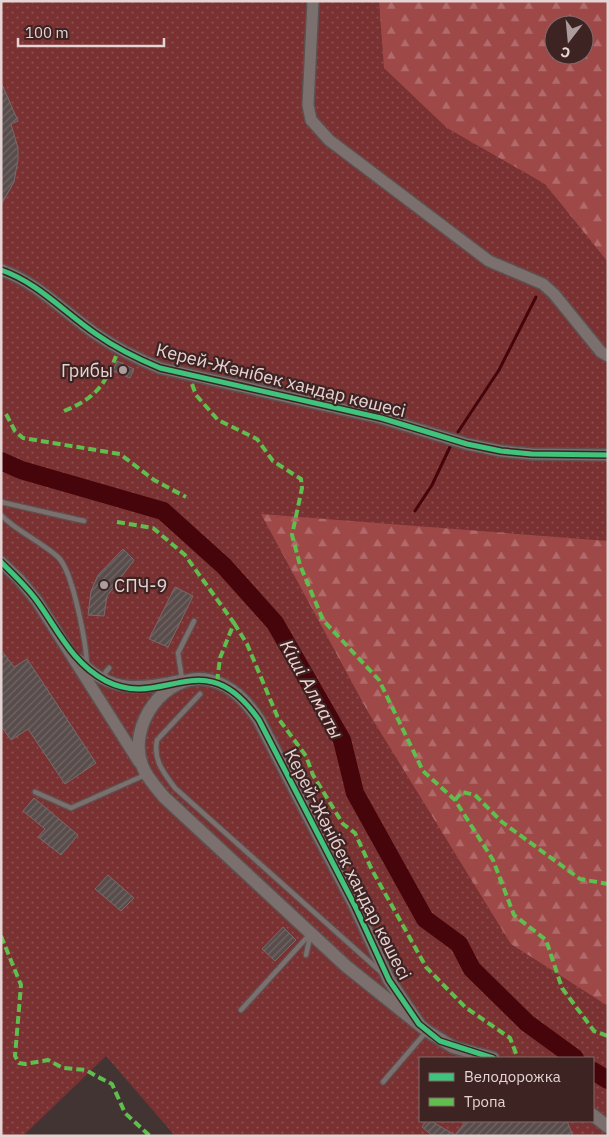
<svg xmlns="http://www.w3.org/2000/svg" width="609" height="1137" font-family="'IBM Plex Sans',sans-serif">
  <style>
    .forest { fill: url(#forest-firs); fill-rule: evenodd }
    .park { fill: url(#park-dots); fill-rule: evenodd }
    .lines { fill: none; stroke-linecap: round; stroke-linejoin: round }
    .stream { stroke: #45050a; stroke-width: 3 }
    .river { stroke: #45050a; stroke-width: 18 }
    .building { fill: url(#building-hatch); stroke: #776b6b }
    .service-casing { stroke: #5d5150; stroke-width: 7 }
    .tertiary-casing { stroke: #5d5150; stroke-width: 14 }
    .secondary-casing { stroke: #5d5150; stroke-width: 15 }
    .service { stroke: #7b706e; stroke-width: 4.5 }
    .tertiary { stroke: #7b706e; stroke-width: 11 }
    .secondary { stroke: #7b706e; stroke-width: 12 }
    .quiet { stroke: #5fbe4e; stroke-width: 4; stroke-dasharray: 8 4; stroke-linecap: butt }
    .cycleway-casing { stroke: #3d2423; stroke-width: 8 }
    .cycleway { stroke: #40c37c; stroke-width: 5 }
    .poi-dot { fill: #ac9c9b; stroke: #3d2423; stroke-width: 2 }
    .labels { text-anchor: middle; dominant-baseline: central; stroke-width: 4.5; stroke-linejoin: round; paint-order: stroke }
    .poi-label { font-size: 18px; fill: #e5d4d3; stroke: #3d2423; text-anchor: end }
    .street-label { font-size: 18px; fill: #e5d4d3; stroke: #3d2423 }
    .water-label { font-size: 19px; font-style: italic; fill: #f2d5d3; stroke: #3d2423 }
  </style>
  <defs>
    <pattern id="forest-firs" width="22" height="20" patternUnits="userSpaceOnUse" patternTransform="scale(1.25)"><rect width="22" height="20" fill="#9f4848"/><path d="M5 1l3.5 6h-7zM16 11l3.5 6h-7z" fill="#b16a6a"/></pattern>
    <pattern id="park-dots" width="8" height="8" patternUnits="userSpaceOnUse" patternTransform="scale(1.25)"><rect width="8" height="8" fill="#793132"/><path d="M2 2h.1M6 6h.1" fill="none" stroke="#8c4e4f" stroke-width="1.8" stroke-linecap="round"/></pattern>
    <pattern id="building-hatch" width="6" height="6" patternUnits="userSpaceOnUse" patternTransform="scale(1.25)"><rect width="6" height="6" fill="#594d4c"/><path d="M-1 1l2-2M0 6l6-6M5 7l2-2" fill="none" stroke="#716665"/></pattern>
  </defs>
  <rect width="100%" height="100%" fill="#423433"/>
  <path class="forest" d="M323,1H608V335ZM554,25H584V55H554Z
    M1,398L608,463V1058Z"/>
  <path class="park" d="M1,1H379L384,68L447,128L545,184L608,262V541L261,514L368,712L511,944L608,1006V1136H175L106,1056L23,1136H1ZM420,1058H593V1121H420Z"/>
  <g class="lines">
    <path class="stream" d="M458,432L499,370L536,297
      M415,511L432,485L450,447"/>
    <path class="river" d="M1,461L21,470L163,511L224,566L275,623L342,740L355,793L425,919L459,944L472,969L527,1023L575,1058
      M593,1071L608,1080"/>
  </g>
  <path class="building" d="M1,82L18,121L11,124L18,148V160L14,182L1,205Z
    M117,361L134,369L130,378L113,371Z
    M123,549L134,560L107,596L104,616L88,615L91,591L98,575Z
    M175,587L193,596L168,647L149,639Z
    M1,650L14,667L27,659L96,763L65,784L28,729L11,740L1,726Z
    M34,798L78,835L61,855L38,837L45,829L23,811Z
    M108,875L134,898L121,911L95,889Z
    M283,927L296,940L275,961L262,949Z
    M426,1121H431L455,1135L466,1121H567L573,1136H433L422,1127Z"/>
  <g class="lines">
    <g class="service-casing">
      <path id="service" d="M1,502L84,521
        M1,515C18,532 40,541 58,557C73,571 86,643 87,665
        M106,678L105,673L109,668
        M182,679L178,653L194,621
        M200,694L157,740C153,760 163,772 175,788L381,972
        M35,792L71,808L145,775
        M306,955L310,937
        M241,1010L310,934
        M383,1082L426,1032"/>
    </g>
    <g class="tertiary-casing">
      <path id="tertiary" d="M313,1L308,105L311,120L329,140L489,261L543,284L554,294L601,352L608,356
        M1,270C37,282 65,313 96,334C116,348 138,359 160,368L381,418L467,444L501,451L532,454L608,455
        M1,562L19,579L37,601L139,762
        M79,660C110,694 142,689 182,680"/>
    </g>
    <g class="secondary-casing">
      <path id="secondary" d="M419,1024L389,980L355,906L259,720C247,702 232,685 209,680C165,671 127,726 142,765C146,777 156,787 164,797L346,966L427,1031L453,1047L493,1058
        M593,1115L608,1127"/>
    </g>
    <use href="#service" class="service"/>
    <use href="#tertiary" class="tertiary"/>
    <use href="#secondary" class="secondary"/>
    <path class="quiet" d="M192,384L196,395L218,420L257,439L273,461L301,479L302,488L292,535L300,565L323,620L379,680L423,771L455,800L493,860L514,915L546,940L562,988L594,1031L608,1036
      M64,411C95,398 104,387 116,356
      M6,414L15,431L23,438L120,454L154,480L186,497
      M117,522L153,528L185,555L234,623L220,658L217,682
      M234,623L247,644L278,718L306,756L313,775L343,824L355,833L372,870L426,967L465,1007L510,1038L517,1056
      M455,800L462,792L475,795L502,822L580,879L608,884
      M1,936L21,985L15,1056L19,1063L25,1064L48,1060L63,1068L86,1070L96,1076L112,1084L125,1113L150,1136"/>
    <g class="cycleway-casing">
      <path id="cycleway" d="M1,270C37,282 65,313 96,334C116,348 138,359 160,368L381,418L467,444L501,451L532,454L608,455
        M1,562C14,575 27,587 37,601C58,630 72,663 106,681C164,711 204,640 259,720L355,906L389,980L419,1024L440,1041L493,1058"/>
    </g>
    <use href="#cycleway" class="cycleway"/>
  </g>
  <g class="poi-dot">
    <circle cx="123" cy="370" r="5"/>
    <circle cx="104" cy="585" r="5"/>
  </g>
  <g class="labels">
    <g class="poi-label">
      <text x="113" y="370">Грибы</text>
      <text x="114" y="585" text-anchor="start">СПЧ-9</text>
    </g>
    <g class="street-label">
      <text transform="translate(281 380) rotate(14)">Керей-Жәнібек хандар көшесі</text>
      <text transform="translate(348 864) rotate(63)">Керей-Жәнібек хандар көшесі</text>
    </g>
    <g class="water-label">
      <text transform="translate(312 689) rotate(61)">Кіші Алматы</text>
    </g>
  </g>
  <rect width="609" height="1137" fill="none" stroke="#e5d4d3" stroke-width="5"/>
  <rect x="419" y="1057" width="175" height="65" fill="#3d2423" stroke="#806a69"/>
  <rect x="429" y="1073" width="25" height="8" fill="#40c37c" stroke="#806a69"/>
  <text x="464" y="1082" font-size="15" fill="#e5d4d3">Велодорожка</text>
  <rect x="429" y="1098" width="25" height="8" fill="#5fbe4e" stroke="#806a69"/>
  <text x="464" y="1107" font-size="15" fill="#e5d4d3">Тропа</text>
  <g transform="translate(569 40) rotate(196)"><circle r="24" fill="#3d2423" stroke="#806a69"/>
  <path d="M0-4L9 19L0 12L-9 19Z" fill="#ac9c9b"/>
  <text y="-8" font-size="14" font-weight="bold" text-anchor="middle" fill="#e5d4d3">С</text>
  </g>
  <path d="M18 38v8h146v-8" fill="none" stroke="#e5d4d3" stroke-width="2.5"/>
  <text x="25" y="38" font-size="15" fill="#e5d4d3" stroke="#3d2423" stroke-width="4" paint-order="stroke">100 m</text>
</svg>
